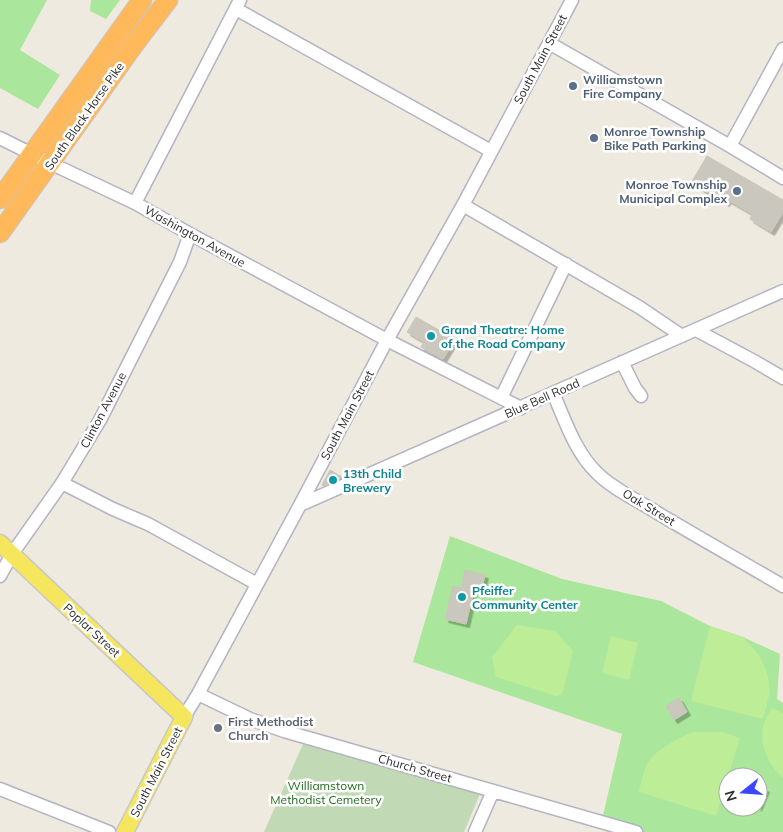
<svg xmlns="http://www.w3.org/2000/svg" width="783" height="832" font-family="Mulish,sans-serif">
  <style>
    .green { fill: #aae69b; fill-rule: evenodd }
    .cemetery { fill: #c2d9b6 }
    .pitch { fill: #bded97 }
    .building { fill: #cac7bf; stroke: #cac6b8; filter: url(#shadow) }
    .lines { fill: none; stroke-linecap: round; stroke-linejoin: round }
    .minor-casing { stroke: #b3b3c1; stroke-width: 15 }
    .major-casing { stroke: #c8c8c8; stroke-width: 19 }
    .highway-casing { stroke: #c8c8c8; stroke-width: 21 }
    .minor { stroke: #fff; stroke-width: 12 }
    .major { stroke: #f5e65e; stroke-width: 16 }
    .highway { stroke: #ffb85a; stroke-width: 19 }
    .service-dot { fill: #5c6f8a; stroke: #fff; stroke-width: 2 }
    .culture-dot { fill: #0f9aa8; stroke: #fff; stroke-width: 2 }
    .worship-dot { fill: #6b7280; stroke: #fff; stroke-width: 2 }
    .labels { text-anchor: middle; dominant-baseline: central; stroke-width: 5; stroke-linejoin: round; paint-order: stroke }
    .street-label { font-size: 12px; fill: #2d2d2d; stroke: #fff }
    .service-label { font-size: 12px; font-weight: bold; fill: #4e5e75; stroke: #fff; text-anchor: start }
    .culture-label { font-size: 12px; font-weight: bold; fill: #0d838f; stroke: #fff; text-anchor: start }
    .worship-label { font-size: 12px; font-weight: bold; fill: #5b616d; stroke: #fff; text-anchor: start }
    .park-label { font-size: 12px; fill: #1f6e19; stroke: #fff }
  </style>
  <defs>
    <filter id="shadow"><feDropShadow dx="3.5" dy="3.5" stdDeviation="0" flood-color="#0004"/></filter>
  </defs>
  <rect width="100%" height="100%" fill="#efeadf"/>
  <path class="green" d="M0,0H47L20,50L60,75L38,109L0,88Z
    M91,0H120L106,19L90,11Z
    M450,536L562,579L661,601L710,626L743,637L780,654L777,699L783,703V832H631L601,824L622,734L413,662ZM728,777H758V807H728Z"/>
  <path class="cemetery" d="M303,744L480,794L464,832H264Z"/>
  <path class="pitch" d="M517,625L555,631L573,651L562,695L556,696L496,677L492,657Z
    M710,626L743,637L760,656L768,676L770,692L763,719L691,701Z
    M611,636L638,643L629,680L602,673Z
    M772,708L783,713V778C767,764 756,739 766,718C768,714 770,711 772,708Z
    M693,732H722L740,738L716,816L639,792C641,783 643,772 647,764C657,748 677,739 693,732Z"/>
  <path class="building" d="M707,156L783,200V212L771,232L750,219L752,214L728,200L726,203L691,183Z
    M416,317L455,339L443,359L421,347L424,342L407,332Z
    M330,470L342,477L323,486L322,485Z
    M465,570L485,575L481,591L474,589L466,624L445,619L453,586L461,588Z
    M679,698L687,712L674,720L666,706Z
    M758,786L766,789L758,808Z"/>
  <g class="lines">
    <g class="minor-casing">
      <path id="minor" d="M236,9L491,151
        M549,43L730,146L783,178
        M0,138L50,163L135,203L190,234L387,340L521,408
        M730,146L783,49
        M135,203L240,0
        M463,205L639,307L682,336
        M696,330L754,361L783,378
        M622,362L635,388L641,396
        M553,393C565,420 575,452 597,473C612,488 633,498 651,509C694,535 739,560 783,586
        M501,398L566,264
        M62,483L113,509L148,524L257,584
        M300,505L783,291
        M0,576L12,554L62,483L100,420L180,262L190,234
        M198,694L250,719L284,731L636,832
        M184,717L198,694L300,505L387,340L463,205L572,0
        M0,789L109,832
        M475,832L493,791"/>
    </g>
    <g class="major-casing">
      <path id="major" d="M0,543L184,717L125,832"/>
    </g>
    <g class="highway-casing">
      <path id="highway" d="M0,199L142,0
        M0,233L133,46L168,0"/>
    </g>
    <use href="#minor" class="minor"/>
    <use href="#major" class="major"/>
    <use href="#highway" class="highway"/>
  </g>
  <g class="service-dot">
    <circle cx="573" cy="86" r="5"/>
    <circle cx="594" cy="138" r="5"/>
    <circle cx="737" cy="191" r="5"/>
  </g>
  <g class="culture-dot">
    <circle cx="431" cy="336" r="5"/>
    <circle cx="333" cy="480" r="5"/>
    <circle cx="462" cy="597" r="5"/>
  </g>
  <circle class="worship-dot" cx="218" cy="728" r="5"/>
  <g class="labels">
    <g class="street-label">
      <text transform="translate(540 59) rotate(-62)">South Main Street</text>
      <text transform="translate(84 116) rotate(-55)">South Black Horse Pike</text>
      <text transform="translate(195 236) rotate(29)">Washington Avenue</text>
      <text transform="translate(542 398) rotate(-24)">Blue Bell Road</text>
      <text transform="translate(103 410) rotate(-62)">Clinton Avenue</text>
      <text transform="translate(347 415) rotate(-62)">South Main Street</text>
      <text transform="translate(649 507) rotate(31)">Oak Street</text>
      <text transform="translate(92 630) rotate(43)">Poplar Street</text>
      <text transform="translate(415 768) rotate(16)">Church Street</text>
      <text transform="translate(156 772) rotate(-63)">South Main Street</text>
    </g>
    <g class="service-label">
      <text x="583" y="79">Williamstown<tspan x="583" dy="14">Fire Company</tspan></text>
      <text x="604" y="131">Monroe Township<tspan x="604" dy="14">Bike Path Parking</tspan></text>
      <text x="727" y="184" text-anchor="end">Monroe Township<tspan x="727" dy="14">Municipal Complex</tspan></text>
    </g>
    <g class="culture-label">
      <text x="441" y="329">Grand Theatre: Home<tspan x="441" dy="14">of the Road Company</tspan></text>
      <text x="343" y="473">13th Child<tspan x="343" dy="14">Brewery</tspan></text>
      <text x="472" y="590">Pfeiffer<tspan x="472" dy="14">Community Center</tspan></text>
    </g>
    <g class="worship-label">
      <text x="228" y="721">First Methodist<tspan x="228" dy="14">Church</tspan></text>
    </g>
    <g class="park-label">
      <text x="326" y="785">Williamstown<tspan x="326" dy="14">Methodist Cemetery</tspan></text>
    </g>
  </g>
  <g transform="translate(743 792) rotate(253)"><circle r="24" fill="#ffffff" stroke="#ababab"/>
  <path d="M0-4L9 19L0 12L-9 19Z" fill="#3c46fe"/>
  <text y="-8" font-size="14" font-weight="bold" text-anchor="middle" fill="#2d2d2d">N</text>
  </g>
</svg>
